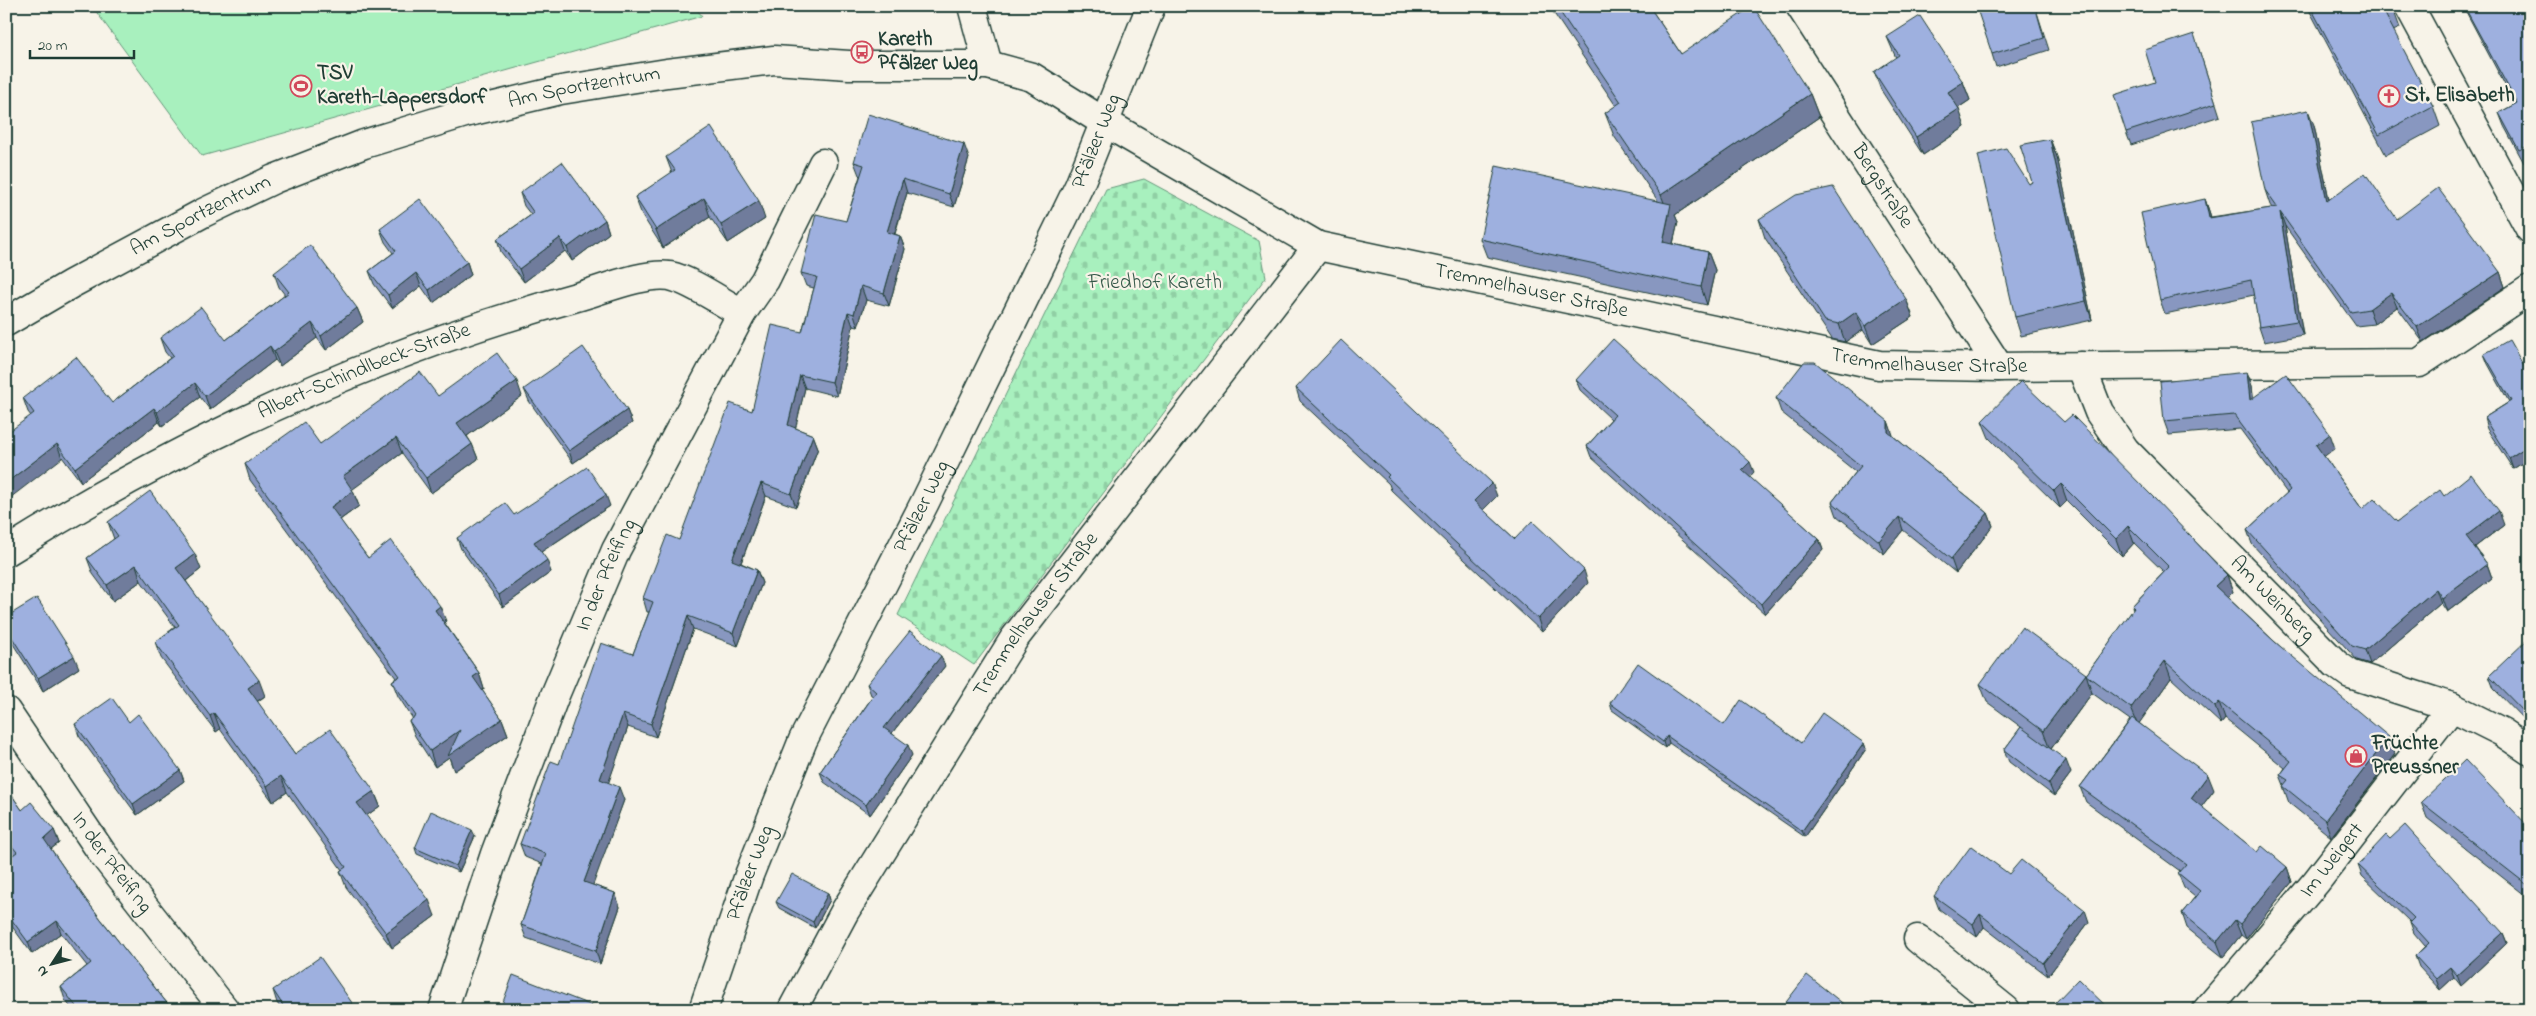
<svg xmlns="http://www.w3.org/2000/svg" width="2536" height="1016" font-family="'Indie Flower',sans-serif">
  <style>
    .cemetery { fill: url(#cemetery-stones); stroke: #649679 }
    .garden { fill: #a8f0be; stroke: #649679 }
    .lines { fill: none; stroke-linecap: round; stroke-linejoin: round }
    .street-casing { stroke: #1f3d34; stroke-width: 31 }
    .secondary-casing { stroke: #1f3d34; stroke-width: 31 }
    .street { stroke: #f7f3e8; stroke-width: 28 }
    .secondary { stroke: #f7f3e8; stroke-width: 28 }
    .wall { fill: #8897c0; stroke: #1f3d34 }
    .shaded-wall { fill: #6f7b9c; stroke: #1f3d34 }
    .building { fill: #9eb0df; stroke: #1f3d34 }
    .labels { text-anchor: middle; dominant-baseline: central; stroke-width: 4.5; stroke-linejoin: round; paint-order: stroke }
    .poi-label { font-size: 21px; font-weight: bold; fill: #1f3d34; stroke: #f7f3e8; text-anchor: start }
    .street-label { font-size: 21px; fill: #1f3d34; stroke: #f7f3e8 }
    .park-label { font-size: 21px; fill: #345849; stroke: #f7f3e8 }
  </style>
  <defs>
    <pattern id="cemetery-stones" width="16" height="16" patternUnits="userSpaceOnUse" patternTransform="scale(1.25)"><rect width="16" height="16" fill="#a8f0be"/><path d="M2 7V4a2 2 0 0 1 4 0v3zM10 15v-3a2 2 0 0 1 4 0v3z" fill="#90cfa4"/></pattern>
  </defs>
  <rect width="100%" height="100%" fill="#f7f3e8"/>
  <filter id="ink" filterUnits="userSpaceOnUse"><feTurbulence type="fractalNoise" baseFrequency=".02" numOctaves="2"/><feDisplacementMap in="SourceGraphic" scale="10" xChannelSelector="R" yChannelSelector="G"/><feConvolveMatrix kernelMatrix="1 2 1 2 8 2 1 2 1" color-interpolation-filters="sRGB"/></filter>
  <g filter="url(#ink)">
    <path class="cemetery" d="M1144,179L1259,241L1266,277L974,665L898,615L1106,189Z"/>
    <path class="garden" d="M92,6H694L702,16L202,156Z"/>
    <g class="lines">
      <g class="street-casing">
        <g id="street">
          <path d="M972,6L988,65"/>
          <path id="s1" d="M1765,6L1999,367"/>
          <path d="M2409,6L2530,229"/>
          <path id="s2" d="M6,322L71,284L203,213L274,179L364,144L465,113L561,90L667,73L774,60L849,65H988L1032,77L1104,122L1318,246L1879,365L1999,367L2419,363L2530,289"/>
          <path id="s3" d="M2081,366L2099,412L2125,450L2336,664L2350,674L2452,707L2502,732L2530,751"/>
          <path id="s4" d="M6,552C183,441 378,351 580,296C604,289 646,272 670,276C690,280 723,303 742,313"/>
          <path id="s5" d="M6,711L102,853L225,1010"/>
          <path d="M1918,939L2006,1010"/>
          <path id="s6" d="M443,1010L495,854L555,695L616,550L742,313L765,280L823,163"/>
          <path id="s7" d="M792,1010L845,911L1014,639L1318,246"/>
          <path id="s8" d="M2207,1010L2316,882L2452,707"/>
        </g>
      </g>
      <g class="secondary-casing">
        <g id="secondary">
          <path id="s9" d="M703,1010L749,875L803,740L925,502L1079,186L1151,6"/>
        </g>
      </g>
      <use href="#street" class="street"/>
      <use href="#secondary" class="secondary"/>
    </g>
    <path class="wall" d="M1550,6H1649L1681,54L1810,94L1819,117L1675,215L1678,222L1673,244L1708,252L1715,270L1707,305L1487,257L1480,239L1658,201L1614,136L1605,113L1616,106L1551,9Z
      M2035,6L2049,50L1996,67L1992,54Z
      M2307,6H2392L2400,28L2393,31L2433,106L2440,126L2386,155Z
      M2463,6H2530V160H2529L2524,163L2504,126L2499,113L2515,104Z
      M1887,37L1963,82L1970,100L1958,108L1965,127L1923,155L1881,90L1874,72L1896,58Z
      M2198,47L2220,116L2131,145L2126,132L2155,82Z
      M2314,125L2329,199L2397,219L2500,272L2505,287L2423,342L2397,307L2374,324L2356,326L2285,226L2303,335L2264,342L2259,327L2254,295L2165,314L2160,300L2205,199L2211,217L2272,208L2270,205L2265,190Z
      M2050,139L2057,157L2092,320L2021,336L2015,317L2029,184L2032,182Z
      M666,157L765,219L728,243L710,217L663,248L642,215L635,197L672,173Z
      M969,158L954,207L907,193L895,234L900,236L905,249L889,306L866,300L858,327L853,326L837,396L805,388L795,428L813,435L818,448L796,507L766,496L741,563L757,570L762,583L738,646L693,629L656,737L628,727L608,783L624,800L592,885L615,893L620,907L600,964L526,938L521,925L542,864L525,857L520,844L559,764L633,654L649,612H647L643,598L679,540L752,411L802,332L814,288L806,286L801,273L846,221L860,176L859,175L854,162Z
      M520,193L605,220L609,233L572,261L565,251L524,282L501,252L497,239L531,215L524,206Z
      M1759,219L1906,299L1913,317L1872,344L1863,330L1845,342L1832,339L1765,238Z
      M380,229L467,262L471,275L433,303L421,286L392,308L374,284L369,271L393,253L385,242Z
      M274,273L357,308L363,322L326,350L317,338L280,366L275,360L210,410L200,397L162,426L159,422L81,482L28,412L23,398L112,403L170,358L165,352L160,338L226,340L285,295L279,287Z
      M2484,354L2530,377V458L2513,469L2487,429L2484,418L2509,402L2488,364Z
      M2247,372L2252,386L2253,398L2335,448L2324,456L2362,509L2397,522L2444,496L2504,525L2475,547L2487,564L2492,578L2447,612L2441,603L2370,664L2357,660L2252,544L2247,530L2287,493L2240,429L2169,435L2164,421Z
      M1576,380L1754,472L1749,477L1819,539L1823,550L1765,614L1591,457L1587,446L1611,419L1580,390Z
      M1296,388L1497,496L1483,510L1515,539L1588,583L1542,632L1449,545L1391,490L1389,484L1300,401Z
      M524,389L627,410L632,423L573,463L529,401Z
      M438,396H522L467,436L472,444L478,459L431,493L402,453L352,489L359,506L340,520L368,558L446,621L444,622L479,673L484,689L482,690L502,719L508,735L454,771L449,757L435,767L415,736L409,721L413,719L398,696L392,681L396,678L250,480L245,464L320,444Z
      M1776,398L1888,421L1893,436L1988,513L1993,526L1956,573L1903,530L1884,554L1837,516L1832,502L1856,472L1781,412Z
      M1982,421L2064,422L2227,575L2233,592L2227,597L2395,754L2331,837L2289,803L2283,786L2284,785L2280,775L2285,768L2225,719L2221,724L2171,678L2139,723L2214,790L2201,807L2257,852L2287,867L2292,882L2246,939L2241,935L2223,957L2187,928L2182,913L2195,897L2184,888L2178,873L2180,871L2086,802L2080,787L2130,720L2092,693L2051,749L2071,773L2054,796L2009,762L2004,750L2021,727L1987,702L1980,684L2086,674V675L2133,610L2132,606L2164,572L2134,543L2122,556L2067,501L2060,508L1989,438Z
      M610,506L541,552L551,572L503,607L461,549L457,538L514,515Z
      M108,522L201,569L186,581L265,696L257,702L295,754L374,791L380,806L366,816L435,916L392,948L346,887L340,871L342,870L287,792L273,802L220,729L216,732L161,658L155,642L175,627L141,581L113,601L93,574L87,558L114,539Z
      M6,617L79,668L43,691L6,633Z
      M2530,640V726L2494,689L2489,676Z
      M945,666L892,733L912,755L870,815L824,782L820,772L873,696L871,695L867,684Z
      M1610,703L1801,743H1864L1866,749L1805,837L1669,743L1665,748L1612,710Z
      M129,722L180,770L184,781L137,815L79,736L75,724Z
      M6,787L22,810L54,830L59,843L51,849L86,900L170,1007L171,1010H73L65,1000L61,987L87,966L61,933L32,954L6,918V860L13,855L6,846Z
      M2421,802L2530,828V899L2427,818Z
      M475,836L459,872L417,854L415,848Z
      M2358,865L2503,933L2507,943L2461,986L2454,977L2440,990L2419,967L2415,956L2425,946L2414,933L2410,922L2362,876Z
      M2009,874L2089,922L2048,976L1984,927L1977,937L1939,909L1934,896Z
      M828,893L830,900L815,928L779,908L776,902Z
      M273,990L357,1010H282L277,1003Z
      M2055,1003L2110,1010H2058Z"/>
    <path class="shaded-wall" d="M1963,82L1970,100L1955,110L1948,92Z
      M1810,94L1819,117L1675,215L1678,222L1669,260L1663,242L1669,215L1661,195Z
      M1959,109L1965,127L1923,155L1916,137Z
      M2308,110L2314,125L2332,215L2327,201Z
      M2050,139L2057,157L2092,320L2086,301Z
      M964,144L969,158L954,207L949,194Z
      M903,179L907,193L891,245L887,232Z
      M704,198L710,217L663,248L656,230Z
      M2205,199L2210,214L2214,232L2209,218Z
      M759,201L765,219L728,243L721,225Z
      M2280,212L2285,226L2303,335L2297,321Z
      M605,220L609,233L572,261L567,248Z
      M900,236L905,249L889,306L884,293Z
      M560,238L565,251L524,282L519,269Z
      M1708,252L1715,270L1707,305L1701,287Z
      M467,262L471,275L433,303L429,290Z
      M2500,272L2505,287L2423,342L2417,327Z
      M416,273L421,286L392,308L388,295Z
      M861,286L866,300L858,327L854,314Z
      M2391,293L2397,307L2374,324L2369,309Z
      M1906,299L1913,317L1872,344L1865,326Z
      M357,308L363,322L326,350L321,336Z
      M848,312L853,326L837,396L832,382Z
      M1856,312L1863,330L1845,342L1839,324Z
      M312,323L317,338L280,366L274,352Z
      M270,346L275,360L210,410L205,396Z
      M2247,372L2252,386L2255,414L2250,400Z
      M800,375L805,388L793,439L788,425Z
      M517,381L522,396L463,439L457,423Z
      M195,383L200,397L162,426L157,412Z
      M154,408L159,422L81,482L75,468Z
      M627,410L632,423L573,463L569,451Z
      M1888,421L1893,435V445L1888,432Z
      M2330,434L2335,448L2321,459L2316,445Z
      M813,435L818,448L796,507L791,494Z
      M396,438L402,453L349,492L343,476Z
      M57,444L62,458L6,501V483Z
      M472,444L478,459L431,493L426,478Z
      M2529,445L2530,448V458L2513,469L2509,458Z
      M1750,462L1754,472L1746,481L1742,470Z
      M761,483L766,496L737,573L732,560Z
      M1492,483L1497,496L1479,514L1474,501Z
      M2061,484L2067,501L2060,508L2054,491Z
      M353,491L359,506L337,522L331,507Z
      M606,495L610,506L538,554L534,542Z
      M6,504L10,516L6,519Z
      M2499,511L2504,525L2471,550L2466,536Z
      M1988,513L1993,526L1956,573L1951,559Z
      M1899,517L1903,530L1884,554L1879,541Z
      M2128,526L2134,543L2122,556L2116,539Z
      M1819,539L1823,550L1765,614L1761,604Z
      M195,554L201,569L182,584L176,568Z
      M547,560L551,572L503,607L499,595Z
      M2487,564L2492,578L2447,612L2442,598Z
      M136,565L141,581L113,601L107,585Z
      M757,570L762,583L738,646L733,633Z
      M1584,570L1588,583L1542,632L1538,619Z
      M2227,575L2233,592L2222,603L2215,586Z
      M2436,589L2441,603L2370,664L2365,650Z
      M440,606L446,621L441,625L435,610Z
      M688,616L693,629L656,737L651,724Z
      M74,656L79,668L43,691L38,678Z
      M941,656L945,666L888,738L884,728Z
      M2165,661L2171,678L2138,725L2131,708Z
      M479,673L484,689L479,693L473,677Z
      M2086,674L2092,693L2050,750L2043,731Z
      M259,680L265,696L253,704L248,688Z
      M2219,702L2225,719L2221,724L2215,707Z
      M214,713L220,729L216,732L210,716Z
      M623,714L628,727L605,793L600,779Z
      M502,719L508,735L454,771L449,757L435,767L430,751L460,730Z
      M1667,736L1669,743L1665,748L1663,742Z
      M2389,737L2395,754L2331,837L2325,820Z
      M1864,743L1866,749L1805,837L1802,831Z
      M908,745L912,755L870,815L866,805Z
      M2066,760L2071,773L2054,796L2049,784Z
      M180,770L184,781L137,815L133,804Z
      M2208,775L2214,790L2196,814L2191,798Z
      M281,776L287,792L273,802L267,786Z
      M619,787L624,800L589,896L584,882Z
      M374,791L380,806L362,819L357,803Z
      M54,830L59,843L48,851L44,839Z
      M472,830L475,836L459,872L456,866Z
      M2287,867L2292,882L2246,939L2240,924Z
      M615,893L620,907L600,964L596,951Z
      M828,893L830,900L815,928L813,922Z
      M429,900L435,916L392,948L386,933Z
      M2085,910L2089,922L2048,976L2043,963Z
      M1980,914L1984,927L1977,937L1973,924Z
      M2235,920L2241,935L2223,957L2217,942Z
      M57,921L61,933L32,954L28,942Z
      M2503,933L2507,943L2461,986L2457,975Z
      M2450,967L2454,977L2440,990L2436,979Z"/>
    <path class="building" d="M1556,6H1649L1681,54L1753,6L1810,94L1661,195L1605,113L1621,102Z
      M1976,6H2035L2044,38L1992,54Z
      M2310,6H2392V8L2384,12L2433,106L2379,135Z
      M2464,6H2530V155L2525,147L2519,150L2499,113L2517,103Z
      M1920,16L1963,82L1948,92L1959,109L1916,137L1874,72L1899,55L1887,37Z
      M2194,34L2216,103L2126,132L2114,95L2155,82L2145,50Z
      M2308,110L2327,201L2365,173L2397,219L2438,188L2500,272L2417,327L2391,293L2369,309L2351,312L2280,212L2297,321L2259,327L2251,280L2160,300L2141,213L2205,199L2209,218L2277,207L2265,190L2251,122Z
      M868,114L964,144L949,194L903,179L887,232L900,236L884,293L861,286L854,314L848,312L832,382L800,375L788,425L813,435L791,494L761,483L732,560L757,570L733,633L688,616L651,724L623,714L600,779L619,787L584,882L615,893L596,951L521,925L546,854L520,844L551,761L559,764L601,643L633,654L653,602L643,598L667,535L679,540L730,403L752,411L772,325L802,332L817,277L801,273L816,214L846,221L864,165L854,162Z
      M711,127L759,201L721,225L704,198L656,230L635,197L675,170L666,157Z
      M2050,139L2086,301L2015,317L1978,155L2006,148L2029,184L2032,182L2020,145Z
      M562,162L605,220L567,248L560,238L519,269L497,239L534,213L520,193Z
      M1496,166L1671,204L1663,242L1708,252L1701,287L1480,239Z
      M1833,187L1906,299L1865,326L1856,312L1839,324L1825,321L1759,219L1796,195Z
      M420,199L467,262L429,290L416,273L388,295L369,271L396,251L380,229Z
      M310,245L357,308L321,336L312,323L274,352L270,346L205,396L195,383L157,412L154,408L75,468L57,444L6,483V434L34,413L23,398L76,357L112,403L173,356L160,338L201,307L226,340L289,292L274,273Z
      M1613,339L1750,462L1742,470L1819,539L1761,604L1587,446L1615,415L1576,380Z
      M1341,340L1492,483L1474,501L1515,539L1532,521L1584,570L1538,619L1444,532L1387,477L1389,475L1296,388Z
      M2509,340L2530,377V447L2529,445L2509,458L2484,418L2511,401L2484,354Z
      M583,347L627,410L569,451L524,389Z
      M497,353L517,381L457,423L472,444L426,478L396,438L343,476L353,491L331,507L368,558L391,540L440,606L435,610L479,673L473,677L502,719L448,756L460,730L430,751L409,721L416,716L392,681L400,676L245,464L304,422L320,444L420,372L438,396Z
      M1804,362H1815L1888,421V432L1988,513L1951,559L1899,517L1879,541L1832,502L1861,466L1776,398Z
      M2247,372L2250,400L2286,374L2330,434L2316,445L2362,509L2374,498L2397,522L2440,490L2444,496L2471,474L2499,511L2466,536L2487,564L2442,598L2436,589L2365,650L2352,646L2247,530L2290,490L2234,415L2164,421L2160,381Z
      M2021,381L2064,422L2072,415L2155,499L2227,575L2215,586L2275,642L2389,737L2325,820L2283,786L2288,780L2280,775L2291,761L2219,702L2215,707L2165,661L2131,708L2086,675L2134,608L2132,606L2169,567L2128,526L2116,539L2061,484L2054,491L1982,421Z
      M587,467L606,495L534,542L547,560L499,595L457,538L505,503L514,515Z
      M150,491L195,554L176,568L259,680L248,688L295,754L330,729L374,791L357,803L429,900L386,933L340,871L346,867L281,776L267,786L214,713L210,716L155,642L179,625L136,565L107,585L87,558L118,536L108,522Z
      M37,598L74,656L38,678L6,628V617Z
      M2022,627L2086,674L2043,731L1980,684Z
      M910,631L941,656L884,728L908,745L866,805L820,772L876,692L867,684Z
      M2528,639L2530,640V718L2489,676Z
      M1638,663L1724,725L1741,700L1801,743L1822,713L1864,743L1802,831L1667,736L1663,742L1610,703Z
      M112,698L129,722L138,714L180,770L133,804L75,724Z
      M2132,718L2208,775L2191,798L2257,852L2262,846L2287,867L2240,924L2235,920L2217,942L2182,913L2200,891L2178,873L2186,864L2080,787Z
      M2021,727L2066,760L2049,784L2004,750Z
      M2465,760L2530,828V887L2421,802Z
      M6,787L22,810L31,802L54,830L44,839L86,900L170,1007L166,1010H79L61,987L91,963L57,921L28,942L6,912V860L17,852L6,839Z
      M431,811L472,830L456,866L415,848Z
      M2405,825L2503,933L2457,975L2450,967L2436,979L2415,956L2429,943L2410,922L2414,918L2358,865L2386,835L2390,839Z
      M1971,846L2009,874L2021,860L2085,910L2043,963L1980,914L1973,924L1934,896Z
      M792,874L828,893L813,922L776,902Z
      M320,957L357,1010H286L273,990Z
      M513,975L603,1010H500Z
      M1807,975L1851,1010H1780Z
      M2078,979L2110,1010H2062L2055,1003Z"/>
  </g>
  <defs>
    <g id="bus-ring" transform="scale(1.125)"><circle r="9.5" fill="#f7f3e8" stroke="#d1495b" stroke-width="1.5"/><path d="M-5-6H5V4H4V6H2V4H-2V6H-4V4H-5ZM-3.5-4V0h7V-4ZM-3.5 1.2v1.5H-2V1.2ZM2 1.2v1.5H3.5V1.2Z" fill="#d1495b"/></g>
    <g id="stadium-ring" transform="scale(1.125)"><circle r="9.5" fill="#f7f3e8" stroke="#d1495b" stroke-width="1.5"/><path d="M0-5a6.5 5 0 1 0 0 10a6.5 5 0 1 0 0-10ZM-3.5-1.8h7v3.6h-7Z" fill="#d1495b"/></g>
    <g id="church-ring" transform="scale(1.125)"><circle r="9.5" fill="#f7f3e8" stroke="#d1495b" stroke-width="1.5"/><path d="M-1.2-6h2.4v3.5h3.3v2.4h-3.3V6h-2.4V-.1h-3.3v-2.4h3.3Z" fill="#d1495b"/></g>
    <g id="shop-ring" transform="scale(1.125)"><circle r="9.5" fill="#f7f3e8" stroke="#d1495b" stroke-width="1.5"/><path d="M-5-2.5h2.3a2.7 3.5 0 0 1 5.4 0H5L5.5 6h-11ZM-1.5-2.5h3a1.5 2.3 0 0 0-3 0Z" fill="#d1495b"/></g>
  </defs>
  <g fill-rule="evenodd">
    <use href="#bus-ring" x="862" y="52"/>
    <use href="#stadium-ring" x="301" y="86"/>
    <use href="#church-ring" x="2389" y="96"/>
    <use href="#shop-ring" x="2356" y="756"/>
  </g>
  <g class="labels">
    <g class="poi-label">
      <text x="878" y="40">Kareth<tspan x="878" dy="24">Pfälzer Weg</tspan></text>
      <text x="317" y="74">TSV<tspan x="317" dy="24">Kareth-Lappersdorf</tspan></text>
      <text x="2405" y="96">St. Elisabeth</text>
      <text x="2372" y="744">Früchte<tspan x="2372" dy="24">Preussner</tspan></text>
    </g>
    <g class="street-label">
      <text stroke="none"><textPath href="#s2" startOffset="628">Am Sportzentrum</textPath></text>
      <text stroke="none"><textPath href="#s9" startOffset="955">Pfälzer Weg</textPath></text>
      <text stroke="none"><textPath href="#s1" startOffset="215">Bergstraße</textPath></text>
      <text stroke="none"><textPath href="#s2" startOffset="222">Am Sportzentrum</textPath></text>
      <text stroke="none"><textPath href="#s2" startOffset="1630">Tremmelhauser Straße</textPath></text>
      <text stroke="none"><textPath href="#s2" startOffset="2035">Tremmelhauser Straße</textPath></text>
      <text stroke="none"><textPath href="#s4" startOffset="402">Albert-Schindlbeck-Straße</textPath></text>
      <text stroke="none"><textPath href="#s9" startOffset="550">Pfälzer Weg</textPath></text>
      <text stroke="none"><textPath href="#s6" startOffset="465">In der Pfeifing</textPath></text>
      <text stroke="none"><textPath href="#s3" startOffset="305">Am Weinberg</textPath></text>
      <text stroke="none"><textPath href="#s7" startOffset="465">Tremmelhauser Straße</textPath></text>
      <text stroke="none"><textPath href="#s8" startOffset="195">Im Weigert</textPath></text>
      <text stroke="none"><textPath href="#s5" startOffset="185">In der Pfeifing</textPath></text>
      <text stroke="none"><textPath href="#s9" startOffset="145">Pfälzer Weg</textPath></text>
    </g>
    <g class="park-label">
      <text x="1155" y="283">Friedhof Kareth</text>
    </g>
  </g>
  <rect width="2536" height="1016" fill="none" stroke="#f7f3e8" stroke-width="25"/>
  <rect x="12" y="12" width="2511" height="991" fill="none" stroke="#1f3d34" stroke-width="2" filter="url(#ink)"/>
  <g transform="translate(52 964) rotate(234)" stroke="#f7f3e8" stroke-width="4" paint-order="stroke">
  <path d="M0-4L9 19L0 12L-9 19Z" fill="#1f3d34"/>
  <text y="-8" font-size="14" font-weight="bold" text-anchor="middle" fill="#1f3d34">N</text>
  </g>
  <path d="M30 50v8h104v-8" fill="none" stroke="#1f3d34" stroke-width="2.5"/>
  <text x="38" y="50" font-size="15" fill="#1f3d34" stroke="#f7f3e8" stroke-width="4" paint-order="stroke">20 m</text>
</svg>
